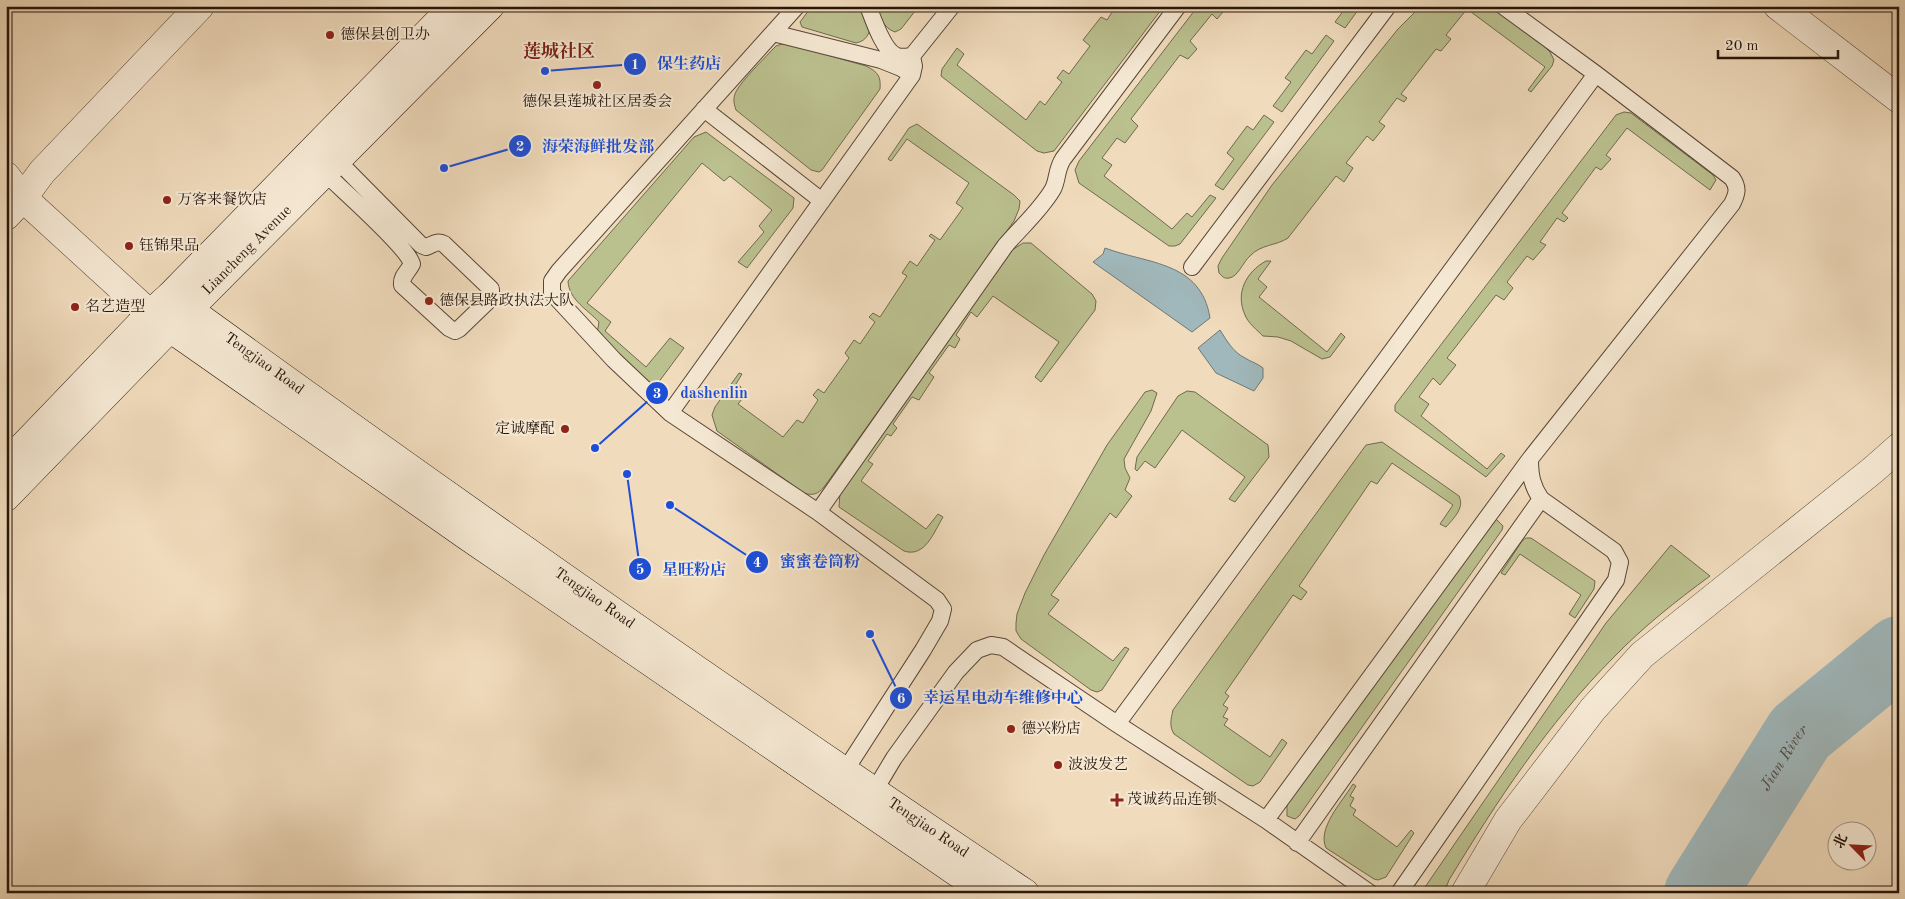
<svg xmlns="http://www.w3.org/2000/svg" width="1905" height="899" font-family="'Old Standard TT','Noto Serif SC',serif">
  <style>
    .green { fill: #bbc08f; stroke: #706a4d }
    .water { fill: #a0b8bc; stroke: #6f7775 }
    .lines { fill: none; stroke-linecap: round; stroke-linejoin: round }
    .river { stroke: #a0b8bc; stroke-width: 72 }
    .lane-casing { stroke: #584637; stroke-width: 18 }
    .street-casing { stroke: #584637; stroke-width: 29 }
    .secondary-casing { stroke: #26150b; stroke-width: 29 }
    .lane { stroke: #f5e8d3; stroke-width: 16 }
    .street { stroke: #f5e8d3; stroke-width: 28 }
    .secondary { stroke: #f5e8d3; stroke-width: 28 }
    .poi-dot { fill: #8f2418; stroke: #f5e8d3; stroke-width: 2 }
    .labels { text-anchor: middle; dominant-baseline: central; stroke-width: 4; stroke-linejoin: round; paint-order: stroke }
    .poi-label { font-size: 15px; fill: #26150b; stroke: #f5e8d3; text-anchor: start }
    .street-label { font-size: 15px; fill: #26150b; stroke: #f5e8d3 }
    .water-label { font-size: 16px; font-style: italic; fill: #514e49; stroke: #f5e8d3 }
    .quarter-label { font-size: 18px; font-weight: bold; fill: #7a1f14; stroke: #f5e8d3 }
    .leader { fill: none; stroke: #1d4ed8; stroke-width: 2 }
    .callout-dot { fill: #1d4ed8; stroke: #f5e8d3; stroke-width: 2 }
    .mark-label { font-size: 15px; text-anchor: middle; font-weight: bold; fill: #fff }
    .callout-label { font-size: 16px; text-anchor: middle; font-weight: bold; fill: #1d4ed8; stroke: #f5e8d3; stroke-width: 4; stroke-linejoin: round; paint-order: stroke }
  </style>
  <rect width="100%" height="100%" fill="#f0dbbc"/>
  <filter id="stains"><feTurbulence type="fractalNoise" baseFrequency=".004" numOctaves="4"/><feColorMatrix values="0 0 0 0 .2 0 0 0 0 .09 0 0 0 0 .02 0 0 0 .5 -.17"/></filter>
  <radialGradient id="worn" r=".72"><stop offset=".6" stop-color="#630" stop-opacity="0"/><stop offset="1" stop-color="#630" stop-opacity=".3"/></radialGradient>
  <path class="green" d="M812,6H860L870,30C867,38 864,41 856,43L802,27L800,22Z
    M876,6H919L901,29L895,32C883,28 880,16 876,6Z
    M1116,6H1164L1054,151L1044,153L1037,151L941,76L942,69L957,48L964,54L957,65L1026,120L1040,101L1045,105L1062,82L1057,78L1063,70L1069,74L1090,46L1083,40L1101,17L1107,20Z
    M1198,6H1228L1217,19L1212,14L1190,41L1197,49L1188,59L1180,55L1131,119L1138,126L1125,143L1117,138L1102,158L1112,165L1104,176L1172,229L1187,213L1192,217L1210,195L1216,198L1180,244L1175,246H1169L1079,183L1075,170L1079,161Z
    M1347,6H1361L1345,28L1335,22Z
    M1421,6H1490L1542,44L1550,52L1554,60L1552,66L1531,92L1528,90L1545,67L1467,9L1446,35L1451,39L1441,51L1436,49L1401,94L1407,98L1404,102L1397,98L1379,122L1385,126L1373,141L1367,136L1346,163L1353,168L1344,182L1336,176L1288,238C1276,246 1261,244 1250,256C1243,262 1238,277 1229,278C1224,279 1222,276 1219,273L1218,266L1222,258L1272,185L1398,29Z
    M1326,35L1334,41L1282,112L1273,106L1291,82L1285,78L1306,50L1312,54Z
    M782,44L792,45L866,66C878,72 881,76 880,89L822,170L819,172L811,170L736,110C734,104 733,100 735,94C739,83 762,61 771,51L776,46Z
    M1624,112L1631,113L1713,175L1716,180L1710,190L1627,128L1606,155L1611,159L1601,170L1596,167L1562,213L1568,218L1564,222L1557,218L1540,242L1546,245L1533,260L1527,256L1507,282L1513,288L1504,300L1496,295L1447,358L1456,365L1440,385L1433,378L1419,397L1429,404L1421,416L1487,469L1501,453L1505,456L1486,477L1395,411V405L1616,115Z
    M1264,115L1274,122L1223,190L1215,185L1234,159L1227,153L1247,126L1253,130Z
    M917,124L1014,195L1020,201L1019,209L1014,221L824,487C818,494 813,496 804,493L717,431L712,415L715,407L739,373L742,374L736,384L741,387L737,395L742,399L738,404L783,437L797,420L803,423L818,400L813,395L818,389L824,393L849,358L845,353L854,340L860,344L875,322L869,317L873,313L880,317L907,276L902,273L910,261L917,266L935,240L929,236L931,234L940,240L963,208L956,203L969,183L907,139L891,161L888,159L909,128Z
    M706,132L794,198L793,208L747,268L738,262L764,232L759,226L772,210L730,176L724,181L702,163L587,303L611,322L605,331L646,367L670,338L684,348L658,383L649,384L597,334L599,322C587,309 569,300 568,281L694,137Z
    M1023,243H1031L1092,294L1096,301L1095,310L1041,382L1035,377L1059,342L993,296L977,317L971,312L956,335L960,339L955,348L949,345L929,373L934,377L919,400L912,397L893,424L897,428L891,436L887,434L868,461L873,464L861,481L926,529L938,514L943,517C934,532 925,558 904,551L839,507L840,492L1009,252Z
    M1266,261H1271L1258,279L1267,287L1259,297L1327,352L1341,333L1345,337L1330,357L1322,359L1291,341L1278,337L1263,336C1257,330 1248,323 1245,315C1235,293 1246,272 1266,261Z
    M1152,390L1157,393L1151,411L1124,459L1125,468L1130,478L1125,490L1132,496L1116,518L1110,513L1051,595L1059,600L1048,614L1113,661L1125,647L1129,649L1102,690L1097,692L1091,690L1021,639L1016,631V623L1017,614L1025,593L1044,555L1107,445L1145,392Z
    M1187,391L1195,392L1268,445L1269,457L1235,502L1229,499L1245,477L1182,430L1155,468L1145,461L1137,471L1135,469L1137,457L1178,396Z
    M1382,442L1459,496C1465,508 1453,519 1446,527L1440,524L1453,505L1392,463L1377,484L1371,481L1299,586L1307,592L1301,600L1293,595L1225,693L1229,696L1223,705L1228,708L1223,717L1228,719L1224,725L1270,757L1282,739L1287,743L1260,782L1253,786L1248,785L1174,734C1169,726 1171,719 1173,710L1366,445Z
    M1496,519L1503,526L1502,530L1299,816L1295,819L1287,816V805L1487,524Z
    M1526,538H1531L1595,581L1594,589L1575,618L1569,614L1581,595L1520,554L1505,575L1501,573L1522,541Z
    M1671,545L1710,576C1676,601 1643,627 1614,657C1548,723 1497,801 1449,880L1444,893H1421L1606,623Z
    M1353,784L1356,786L1350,796L1354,798L1350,806L1356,810L1353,815L1397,847L1411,830L1414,833L1386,877L1378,880L1374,879L1326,848C1317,828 1342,802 1353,784Z"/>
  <path class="water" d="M1105,248C1147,264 1201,261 1210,318L1192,332L1093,262L1103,254Z
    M1220,330C1227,341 1233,352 1245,358C1251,362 1257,363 1263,368V378L1254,391L1216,373L1198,348Z"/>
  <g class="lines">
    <path class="river" id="s1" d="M1700,893L1800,733L1899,652"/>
    <g class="lane-casing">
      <path id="lane" d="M797,6L559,271L552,281V293L614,360L670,413L818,512L937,600L943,609L940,621L923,650L841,777
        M868,6C873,19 883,49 895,55C900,58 905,57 910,56
        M773,33L881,60L901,68L912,75
        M704,109L822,201
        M324,172C341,189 407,246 412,264C408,272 401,276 402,285L449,328L455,331L459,329L488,301L491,296V289L444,244C436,240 433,245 426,247L421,245L337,160
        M1192,267L1388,6
        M670,413L912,75L914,66L912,56L952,6
        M818,512L1005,246C1021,227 1040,211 1053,189C1058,179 1056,170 1063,159L1178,6
        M1117,724L1596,74
        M870,798L894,758L956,672L977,650L991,645L1003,647L1117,724L1266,820L1370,893
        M1266,820L1530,459
        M1297,843L1541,499
        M1399,893L1616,580L1620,562L1614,551L1541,499C1532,486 1530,475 1530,459L1732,204C1737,194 1739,188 1732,178L1596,74L1503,6"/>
    </g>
    <g class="street-casing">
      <path id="street" d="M1778,6L1899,99
        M6,176L23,198L150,314
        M6,216L23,198L42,172L200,6
        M1465,893L1508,820L1593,709L1642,655L1873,470L1899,447"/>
    </g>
    <g class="secondary-casing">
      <g id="secondary">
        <path id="s2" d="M170,296C451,500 736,700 1025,893"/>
        <path d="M150,314L467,536L987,893"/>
        <path d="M6,464L150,314L170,296L454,6"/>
        <path id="s3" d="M6,497L170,328L490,6"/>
      </g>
    </g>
    <use href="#lane" class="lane"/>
    <use href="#street" class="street"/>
    <use href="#secondary" class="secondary"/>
  </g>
  <g class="poi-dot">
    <circle cx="330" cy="35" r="5"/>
    <circle cx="597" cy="85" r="5"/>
    <circle cx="167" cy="200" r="5"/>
    <circle cx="129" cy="246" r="5"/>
    <circle cx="429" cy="301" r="5"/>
    <circle cx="75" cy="307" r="5"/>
    <circle cx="565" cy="429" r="5"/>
    <circle cx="1011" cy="729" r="5"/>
    <circle cx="1058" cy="765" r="5"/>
    <path d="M1114.5 792.5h5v5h5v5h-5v5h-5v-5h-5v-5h5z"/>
  </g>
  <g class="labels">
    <g class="poi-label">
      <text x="340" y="35">德保县创卫办</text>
      <text x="597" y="102" text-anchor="middle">德保县莲城社区居委会</text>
      <text x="177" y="200">万客来餐饮店</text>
      <text x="139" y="246">钰锦果品</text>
      <text x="439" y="301">德保县路政执法大队</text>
      <text x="85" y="307">名艺造型</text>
      <text x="555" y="429" text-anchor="end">定诚摩配</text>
      <text x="1021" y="729">德兴粉店</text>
      <text x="1068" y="765">波波发艺</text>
      <text x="1127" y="800">茂诚药品连锁</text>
    </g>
    <g class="street-label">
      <text stroke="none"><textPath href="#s3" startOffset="345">Liancheng Avenue</textPath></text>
      <text stroke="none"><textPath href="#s2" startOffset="116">Tengjiao Road</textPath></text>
      <text stroke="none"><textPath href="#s2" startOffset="521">Tengjiao Road</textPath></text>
      <text stroke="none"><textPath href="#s2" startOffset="926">Tengjiao Road</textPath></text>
    </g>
    <g class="water-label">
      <text stroke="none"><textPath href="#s1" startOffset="159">Jian River</textPath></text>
    </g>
    <g class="quarter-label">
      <text x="559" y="52">莲城社区</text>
    </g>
  </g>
  <path class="leader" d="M545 71L635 64M444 168L520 146M595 448L657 393M670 505L757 562M627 474L640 569M870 634L901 698"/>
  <g class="callout-dot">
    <circle cx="545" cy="71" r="5"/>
    <circle cx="444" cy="168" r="5"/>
    <circle cx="595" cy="448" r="5"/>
    <circle cx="670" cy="505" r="5"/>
    <circle cx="627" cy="474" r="5"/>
    <circle cx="870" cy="634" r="5"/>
    <circle cx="635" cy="64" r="12"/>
    <circle cx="520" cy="146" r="12"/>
    <circle cx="657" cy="393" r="12"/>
    <circle cx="757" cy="562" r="12"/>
    <circle cx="640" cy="569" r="12"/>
    <circle cx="901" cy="698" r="12"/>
  </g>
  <g class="mark-label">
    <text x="635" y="69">1</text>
    <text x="520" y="151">2</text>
    <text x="657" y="398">3</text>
    <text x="757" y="567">4</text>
    <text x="640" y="574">5</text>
    <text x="901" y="703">6</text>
  </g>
  <g class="callout-label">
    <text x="689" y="69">保生药店</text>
    <text x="598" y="152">海荣海鲜批发部</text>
    <text x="714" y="398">dashenlin</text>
    <text x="820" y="567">蜜蜜卷筒粉</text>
    <text x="694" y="575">星旺粉店</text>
    <text x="1003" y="703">幸运星电动车维修中心</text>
  </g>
  <rect width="1905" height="899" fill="none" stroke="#f0dbbc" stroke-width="25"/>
  <rect x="8" y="8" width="1890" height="884" fill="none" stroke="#26150b" stroke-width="2.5"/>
  <rect x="12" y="12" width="1880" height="874" fill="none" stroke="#26150b"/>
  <g transform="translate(1852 846) rotate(294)"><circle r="24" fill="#f5e8d3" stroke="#a29483"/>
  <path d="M0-4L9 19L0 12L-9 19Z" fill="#8f2418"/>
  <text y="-8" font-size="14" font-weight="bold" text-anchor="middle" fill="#26150b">北</text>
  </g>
  <path d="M1718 50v8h120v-8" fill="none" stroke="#26150b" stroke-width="2.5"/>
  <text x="1725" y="50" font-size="15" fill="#26150b" stroke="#f5e8d3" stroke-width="4" paint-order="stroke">20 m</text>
  <rect width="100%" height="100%" filter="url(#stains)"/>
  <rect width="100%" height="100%" fill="url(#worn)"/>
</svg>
